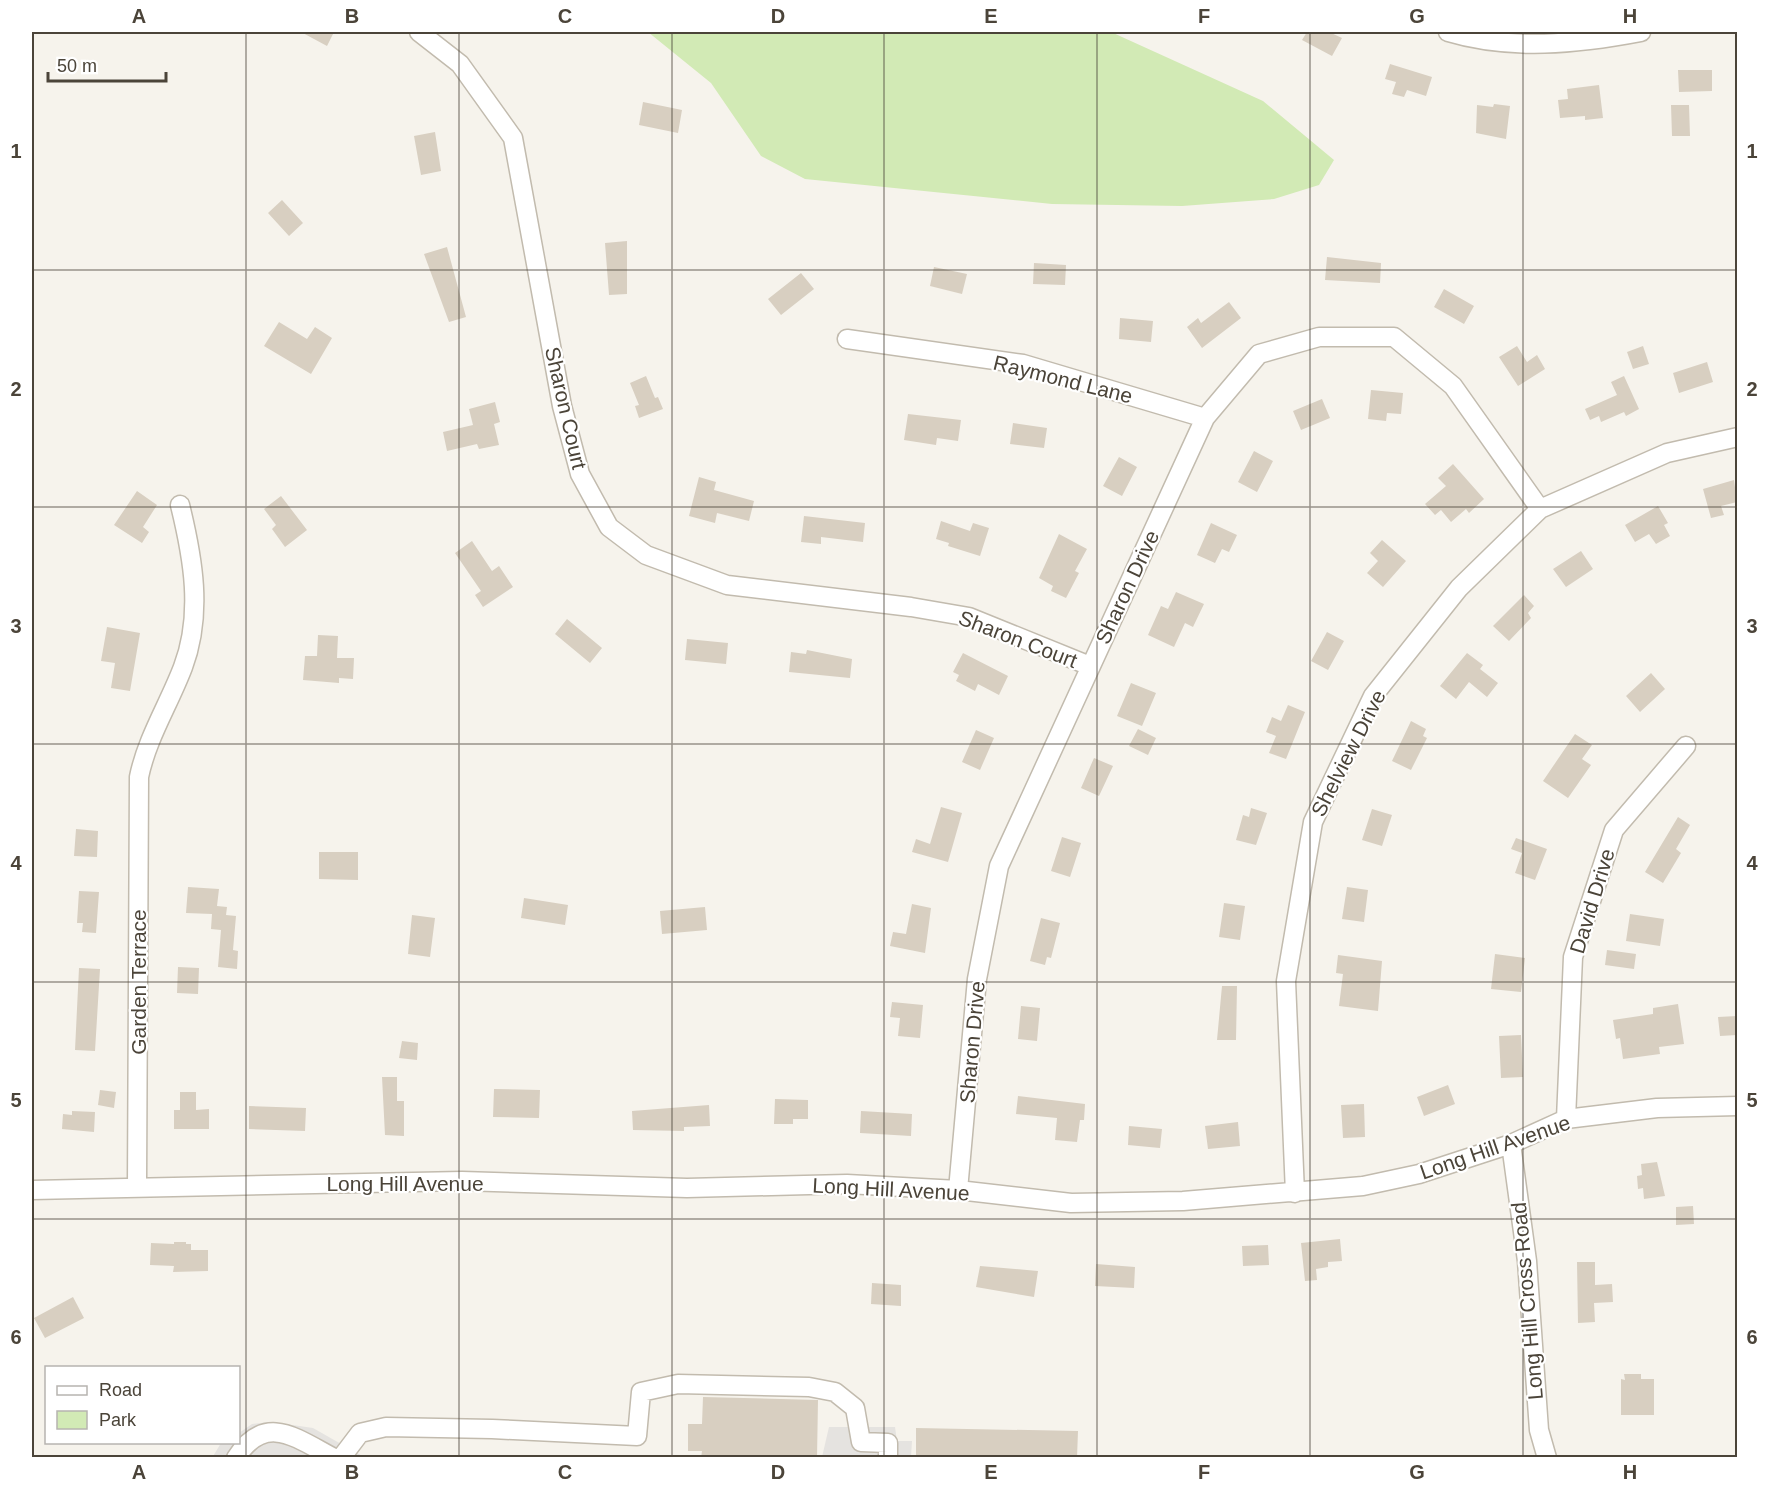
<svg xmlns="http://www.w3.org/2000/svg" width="1769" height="1489" font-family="Helvetica,sans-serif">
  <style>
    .green { fill: #d2eab5 }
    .parking { fill: #e5e3e0 }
    .building { fill: #d8cfc1 }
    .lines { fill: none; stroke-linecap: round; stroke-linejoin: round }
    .minor-casing { stroke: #c2bbae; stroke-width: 21 }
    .minor { stroke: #fff; stroke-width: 18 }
    .grid { fill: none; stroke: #4b4439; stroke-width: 1.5; stroke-opacity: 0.55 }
    .labels { text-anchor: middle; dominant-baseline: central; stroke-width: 4.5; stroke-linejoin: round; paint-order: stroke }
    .street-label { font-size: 21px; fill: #4b4439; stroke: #fff }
    .neatline { fill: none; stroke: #4b4439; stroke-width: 2 }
    .grid-label { font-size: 20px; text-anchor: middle; font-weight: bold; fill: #4b4439 }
  </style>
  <rect width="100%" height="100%" fill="#f6f3ec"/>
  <path class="green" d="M648,32H1111L1263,101L1334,160L1319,185L1274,199L1182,206L1052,204L805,179L761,156L711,83Z"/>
  <path class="parking" d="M272,1422L313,1428L364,1457L212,1458L221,1443L238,1442L239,1433L252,1424Z
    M829,1427H895L897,1441H912L911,1457H822Z"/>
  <path class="building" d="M301,32H334L327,46Z
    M1307,32H1329L1342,38L1332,56L1302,40Z
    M1390,64L1432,77L1426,96L1407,90L1404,97L1392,94L1396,82L1385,79Z
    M1678,70H1712V91L1679,92Z
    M1599,85L1603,118L1585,120V116L1560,118L1558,100L1568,99L1567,89Z
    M643,102L682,110L678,133L639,125Z
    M1494,104L1510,106L1506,139L1476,133L1477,105L1493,107Z
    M1671,105H1689L1690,136H1672Z
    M435,132L441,171L421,175L414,136Z
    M282,200L303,223L289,236L268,213Z
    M627,241V294L609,295L605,243Z
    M447,247L466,317L449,322L424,254Z
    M1327,257L1381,263L1380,283L1325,280Z
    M1034,263L1066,265L1065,285L1033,284Z
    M934,267L967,274L962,294L930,286Z
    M801,273L814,289L781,315L768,299Z
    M1444,289L1474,306L1464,324L1434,307Z
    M1229,302L1241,318L1202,348L1187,327L1198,318L1201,323Z
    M1120,318L1153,321L1151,342L1119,339Z
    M279,322L307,339L315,327L332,338L311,374L264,346Z
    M1517,346L1527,362L1537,355L1545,369L1518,386L1499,357Z
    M1643,346L1649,364L1633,369L1627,352Z
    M1707,362L1713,382L1679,393L1673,373Z
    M646,376L655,398L658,397L663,409L639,418L635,406L639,405L630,383Z
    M1624,376L1639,409L1626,416L1624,412L1601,422L1599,416L1590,420L1585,409L1617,395L1611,382Z
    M1371,390L1403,393L1401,414L1387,413L1386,421L1368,419Z
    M1322,399L1330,418L1301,430L1293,411Z
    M495,402L500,422L494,424L499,445L479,449L477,444L447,451L443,432L473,425L469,409Z
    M908,414L961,420L958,441L937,438L936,445L904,440Z
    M1013,423L1047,428L1044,448L1010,444Z
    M1254,451L1273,461L1257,492L1238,482Z
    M1119,457L1137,467L1122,496L1103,486Z
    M1453,464L1484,499L1469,513L1466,509L1451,522L1441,510L1435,515L1425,504L1446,486L1438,478Z
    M699,477L716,482L714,490L754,501L749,521L717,513L715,523L689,516Z
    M1734,480L1737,502L1721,506L1724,515L1711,518L1703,489Z
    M137,491L157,505L143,527L149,532L142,543L114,525Z
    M281,496L307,530L285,547L272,529L276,525L264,509Z
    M1658,506L1668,523L1664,525L1670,536L1656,544L1649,534L1635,542L1625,525Z
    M804,516L865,523L863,542L821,537V544L801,542Z
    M941,521L970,531L973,523L989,528L980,556L948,546L949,543L936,539Z
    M1211,523L1237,535L1229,552L1222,549L1215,563L1197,555Z
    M1059,534L1087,549L1075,571L1079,573L1066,598L1051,591L1053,586L1039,578Z
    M1382,540L1406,561L1383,587L1367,573L1378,561L1370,553Z
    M472,541L492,571L499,566L513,587L483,607L475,595L481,591L455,553Z
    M1581,551L1593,569L1566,587L1553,569Z
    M1176,592L1204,604L1193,627L1185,623L1174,647L1148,635L1161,606L1168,609Z
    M1524,595L1534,606L1528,613L1531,618L1509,641L1493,626Z
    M567,619L602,648L590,663L555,634Z
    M107,627L140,633L130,691L111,688L115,663L101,661Z
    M1327,632L1344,641L1328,670L1311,661Z
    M318,635L338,636L337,658H354L353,679L339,678V683L303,680L305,656H317Z
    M687,639L728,643L726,664L685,660Z
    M807,650L852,659L850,678L789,672L791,652L806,654Z
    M963,653L1008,676L999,695L978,684L975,691L956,681L959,675L953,672Z
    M1467,653L1483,665L1480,669L1498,683L1487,697L1469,682L1456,699L1440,686Z
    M1651,673L1665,689L1640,712L1626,696Z
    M1131,683L1156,693L1142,726L1117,716Z
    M1288,705L1305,712L1286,759L1269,753L1276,736L1266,732L1272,717L1281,721Z
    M1411,721L1426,729L1423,736L1427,738L1411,770L1392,761Z
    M1138,729L1156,738L1148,755L1129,746Z
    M976,730L994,738L980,770L962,762Z
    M1575,734L1592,745L1582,759L1591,765L1568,798L1543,781Z
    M1094,758L1113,766L1099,796L1081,788Z
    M941,807L962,813L948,862L912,852L916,839L930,844Z
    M1251,808L1267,813L1256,845L1236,840L1243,815L1249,817Z
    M1372,809L1392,815L1382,846L1362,840Z
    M1678,817L1690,825L1676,849L1681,853L1663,883L1645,872Z
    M76,829L98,831L97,857L74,856Z
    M1062,837L1081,843L1070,877L1051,871Z
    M1516,838L1547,849L1535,880L1515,873L1522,853L1511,849Z
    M319,852H358V880L319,879Z
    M188,887L219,889L217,906L227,907L226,915L236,916L233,950L238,951L237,969L218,967L221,930L211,929L212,914L186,913Z
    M1347,887L1368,890L1364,922L1342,919Z
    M79,891L99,892L96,933L82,932L83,923H77Z
    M524,898L568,905L565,925L521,918Z
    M1224,903L1245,906L1240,940L1219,937Z
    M912,904L931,908L925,953L890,946L893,932L906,934Z
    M705,907L707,930L662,934L660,911Z
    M1630,914L1664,919L1660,946L1626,941Z
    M412,915L435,918L430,957L408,954Z
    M1041,918L1060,923L1051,958L1047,957L1045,965L1030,961Z
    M1607,950L1636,954L1634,969L1605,965Z
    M1495,954L1525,958L1521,992L1491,989Z
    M1338,955L1382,961L1378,1011L1339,1006L1343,974L1336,973Z
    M178,967L199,968L198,994L177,993Z
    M79,968L100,969L95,1051L75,1050Z
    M1222,986H1237L1236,1040H1217Z
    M892,1002L923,1005L920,1038L898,1036L900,1018L890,1017Z
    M1678,1004L1684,1044L1659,1047L1660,1054L1623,1059L1620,1038L1616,1039L1613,1020L1653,1014V1008Z
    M1021,1006L1040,1008L1037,1041L1018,1039Z
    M1737,1016V1035L1720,1036L1718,1017Z
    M1521,1035L1523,1077L1501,1078L1499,1036Z
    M402,1041L418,1043L417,1060L399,1058Z
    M382,1077H397V1101H404V1136L385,1135Z
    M1448,1085L1455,1104L1424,1116L1417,1097Z
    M494,1089L540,1090L539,1118L493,1117Z
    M100,1090L116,1092L114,1108L98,1105Z
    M180,1092H196V1110L209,1109V1129H174V1110H180Z
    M1018,1096L1085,1104L1084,1120H1080L1077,1142L1055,1140L1057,1118L1016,1114Z
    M775,1099L808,1100V1119H793V1124H774Z
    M1364,1104L1365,1137L1343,1138L1341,1105Z
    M709,1105L710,1126L684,1127V1131L633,1130L632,1111Z
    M249,1106L306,1108L305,1131L249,1129Z
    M72,1111L95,1112L94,1132L62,1129L63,1114L72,1115Z
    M861,1111L912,1114L911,1136L860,1133Z
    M1238,1122L1240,1146L1208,1149L1205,1126Z
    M1129,1126L1162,1129L1160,1148L1128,1145Z
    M1657,1162L1665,1196L1644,1199L1643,1188L1638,1189L1637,1176L1642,1175L1641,1164Z
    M1693,1206L1694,1224L1676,1225V1207Z
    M1340,1239L1342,1261L1328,1262V1267L1316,1269L1317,1280L1305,1281L1301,1243Z
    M174,1242H186V1244H191V1250H208V1271L173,1272L174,1266L150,1265L151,1243L174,1244Z
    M1268,1245L1269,1265L1243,1266L1242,1246Z
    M1577,1262H1595V1285L1612,1284L1613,1302L1594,1303L1595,1322L1578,1323Z
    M1096,1264L1135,1267L1134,1288L1095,1286Z
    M980,1266L1038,1271L1034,1297L976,1287Z
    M872,1283L901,1285V1306L871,1304Z
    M73,1297L84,1318L45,1338L34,1318Z
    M1624,1374H1641V1379H1654V1415H1621V1379L1625,1380Z
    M703,1397L818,1400L817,1458H701L702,1451H688V1424H702Z
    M916,1428L1078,1431L1077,1458H916Z"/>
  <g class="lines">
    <g class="minor-casing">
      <path id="minor" d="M419,32L460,64L513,138L562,406L580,474L609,527L646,555L727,585L911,607L969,617L1090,666
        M1448,32C1511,51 1578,44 1641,32
        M847,339L1023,364L1205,418
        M1566,1119L1573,957L1614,830L1686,746
        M1511,1144L1527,1261L1539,1430L1547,1458
        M137,1186L139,777C147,738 169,704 183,667C203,614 193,558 180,505
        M32,1190L462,1181L687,1188L847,1184L958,1190L1071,1203L1183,1201L1363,1186L1419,1174L1511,1144L1566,1119L1657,1108L1738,1106
        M958,1190L977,979L999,866L1205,418L1259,354L1319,337H1394L1453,386L1540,509
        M1295,1193L1286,981L1313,822L1373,696L1459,588L1540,509L1667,453L1738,437
        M236,1458C265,1412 296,1438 334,1458
        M341,1458L360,1433L386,1427L492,1429L637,1436L641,1392L678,1384L809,1387L835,1392L855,1408L861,1442L888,1443V1458"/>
    </g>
    <use href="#minor" class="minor"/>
  </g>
  <path class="grid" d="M246,32V1458M459,32V1458M672,32V1458M884,32V1458M1097,32V1458M1310,32V1458M1523,32V1458M32,270H1738M32,507H1738M32,744H1738M32,982H1738M32,1219H1738"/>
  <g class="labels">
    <g class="street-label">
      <text transform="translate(1063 379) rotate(14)">Raymond Lane</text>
      <text transform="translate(566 408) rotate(77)">Sharon Court</text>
      <text transform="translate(1127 587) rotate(-65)">Sharon Drive</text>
      <text transform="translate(1018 639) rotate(21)">Sharon Court</text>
      <text transform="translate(1348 753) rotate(-63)">Shelview Drive</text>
      <text transform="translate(1592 901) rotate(-73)">David Drive</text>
      <text transform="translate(138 982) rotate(-90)">Garden Terrace</text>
      <text transform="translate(972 1042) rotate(-85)">Sharon Drive</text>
      <text transform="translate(1495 1147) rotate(-19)">Long Hill Avenue</text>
      <text x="405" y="1183">Long Hill Avenue</text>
      <text transform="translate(891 1189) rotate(3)">Long Hill Avenue</text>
      <text transform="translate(1527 1301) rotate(-95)">Long Hill Cross Road</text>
    </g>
  </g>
  <rect width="1769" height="1489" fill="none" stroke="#ffffff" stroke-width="66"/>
  <rect x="45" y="1366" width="195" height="78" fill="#ffffff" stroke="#b7b4b0" stroke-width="1.5"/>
  <rect x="57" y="1386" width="30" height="9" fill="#ffffff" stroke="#b7b4b0" stroke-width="1.5"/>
  <text x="99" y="1396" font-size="18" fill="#4b4439">Road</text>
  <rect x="57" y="1411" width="30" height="18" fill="#d2eab5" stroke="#b7b4b0" stroke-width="1.5"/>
  <text x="99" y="1426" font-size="18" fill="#4b4439">Park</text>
  <path d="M48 72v9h118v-9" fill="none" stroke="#4b4439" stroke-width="3"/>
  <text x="57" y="72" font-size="18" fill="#4b4439" stroke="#ffffff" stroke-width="4.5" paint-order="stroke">50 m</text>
  <rect x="33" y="33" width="1703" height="1423" class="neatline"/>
  <g class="grid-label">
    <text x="139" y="23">A</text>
    <text x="352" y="23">B</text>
    <text x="565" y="23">C</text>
    <text x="778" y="23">D</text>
    <text x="991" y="23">E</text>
    <text x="1204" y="23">F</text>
    <text x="1417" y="23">G</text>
    <text x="1630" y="23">H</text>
    <text x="16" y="158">1</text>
    <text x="1752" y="158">1</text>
    <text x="16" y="396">2</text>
    <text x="1752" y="396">2</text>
    <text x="16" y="633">3</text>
    <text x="1752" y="633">3</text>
    <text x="16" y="870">4</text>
    <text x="1752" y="870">4</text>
    <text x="16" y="1107">5</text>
    <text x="1752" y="1107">5</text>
    <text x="16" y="1344">6</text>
    <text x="1752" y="1344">6</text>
    <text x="139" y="1479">A</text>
    <text x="352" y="1479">B</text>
    <text x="565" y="1479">C</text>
    <text x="778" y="1479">D</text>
    <text x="991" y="1479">E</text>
    <text x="1204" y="1479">F</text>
    <text x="1417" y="1479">G</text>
    <text x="1630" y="1479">H</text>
  </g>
</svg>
